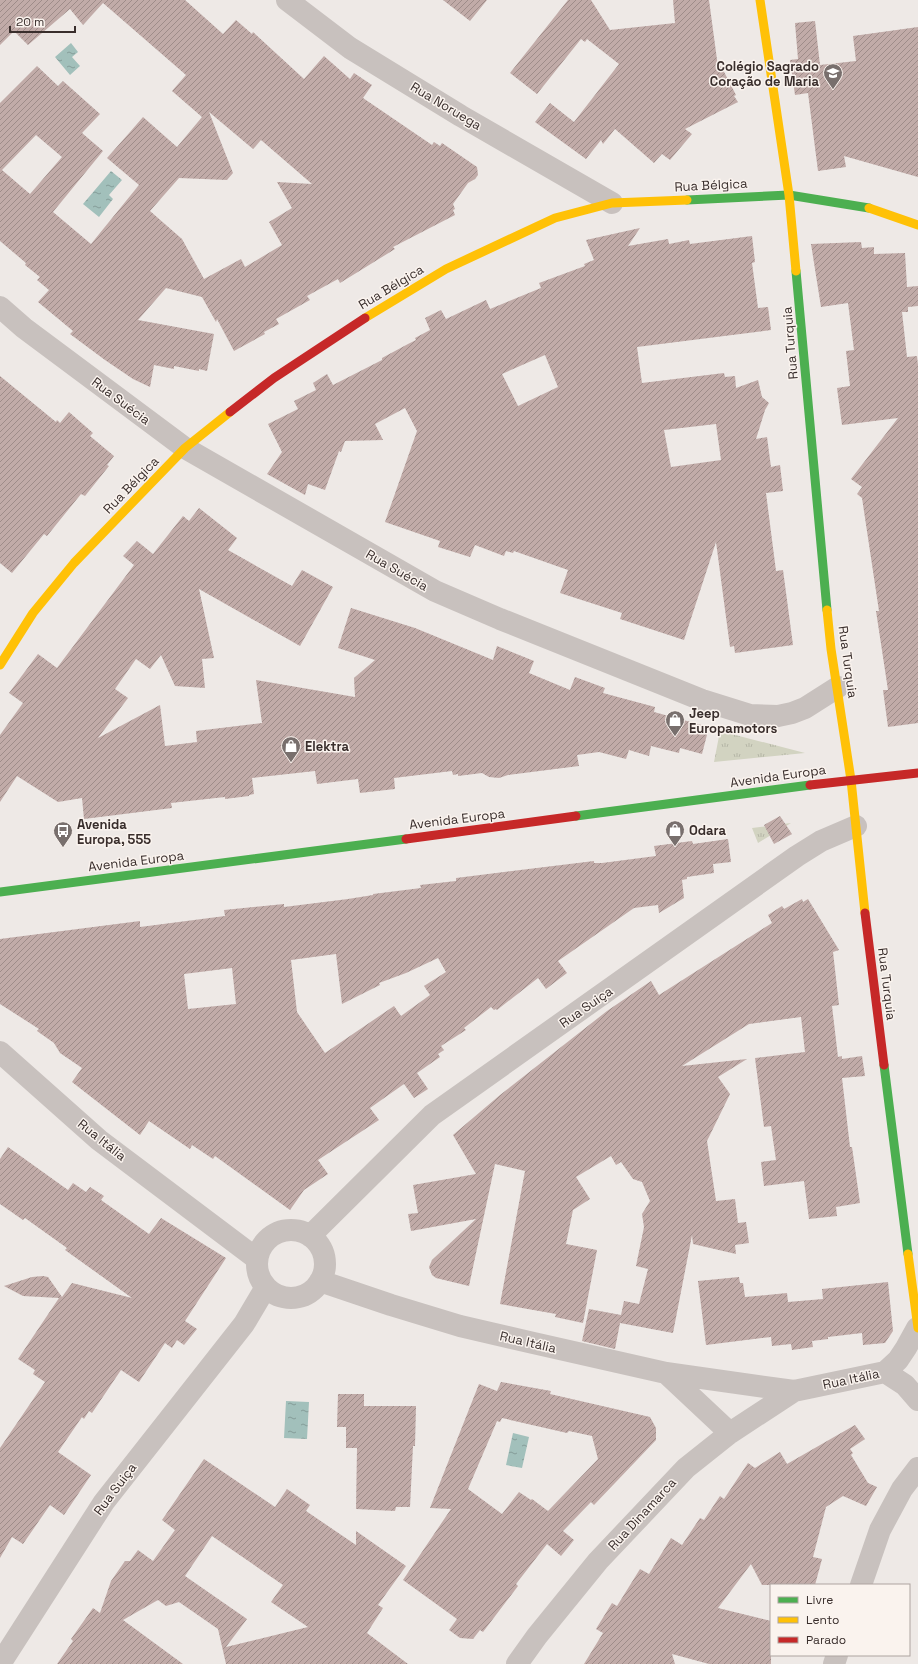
<svg xmlns="http://www.w3.org/2000/svg" width="918" height="1664" font-family="'Space Grotesk',sans-serif">
  <style>
    .park { fill: url(#park-tufts) }
    .water { fill: url(#water-ripples) }
    .building { fill: url(#building-hatch); fill-rule: evenodd }
    .lines { fill: none; stroke-linecap: round; stroke-linejoin: round }
    .street { stroke: #c8c1be; stroke-width: 22 }
    .fast { stroke: #4caf50; stroke-width: 9 }
    .slow { stroke: #ffc107; stroke-width: 9 }
    .jam { stroke: #c62828; stroke-width: 9 }
    .labels { text-anchor: middle; dominant-baseline: central; stroke-width: 3; stroke-linejoin: round; paint-order: stroke }
    .poi-label { font-size: 13px; font-weight: bold; fill: #392e2c; stroke: #faf3ee; text-anchor: start }
    .street-label { font-size: 13px; fill: #392e2c; stroke: #faf3ee }
  </style>
  <defs>
    <pattern id="park-tufts" width="24" height="20" patternUnits="userSpaceOnUse"><rect width="24" height="20" fill="#d2d3c1"/><path d="M3 7l-1-3M5 7V3M7 7l1-3M15 17l-1-3M17 17v-4M19 17l1-3" fill="none" stroke="#b5b5a6"/></pattern>
    <pattern id="water-ripples" width="26" height="14" patternUnits="userSpaceOnUse"><rect width="26" height="14" fill="#a2c0bb"/><path d="M2 4q2-2 4 0t4 0M15 11q2-2 4 0t4 0" fill="none" stroke="#859c98"/></pattern>
    <pattern id="building-hatch" width="6" height="6" patternUnits="userSpaceOnUse"><rect width="6" height="6" fill="#c1aba8"/><path d="M-1 1l2-2M0 6l6-6M5 7l2-2" fill="none" stroke="#9e8c89"/></pattern>
  </defs>
  <rect width="100%" height="100%" fill="#eee9e6"/>
  <path class="park" d="M720,731L805,753L714,762Z
    M791,823L758,843L752,828Z"/>
  <path class="water" d="M71,43L78,52L72,57L80,66L70,75L55,57Z
    M111,171L122,180L109,195L113,199L99,217L83,204Z
    M286,1401L309,1402L307,1439L284,1438Z
    M513,1433L529,1437L522,1468L506,1465Z"/>
  <path class="building" d="M0,0H185L223,34L236,20L252,34L253,32L304,79L324,56L350,79L354,73L372,85L363,98L432,145L434,142L440,146L442,143L477,167L478,175L475,179L468,183L453,204L455,209L453,210L455,215L393,247L395,249L340,283L338,279L307,296L310,300L276,319L279,324L264,332L265,334L234,351L217,319L216,322L202,297L166,288L138,320L214,334L207,371L199,369V371L174,366V369L154,365L150,387L133,379L105,360L70,334L73,331L38,302L49,290L37,280L40,277L25,265L26,263L0,241V103L37,66L58,86L63,81L100,114L82,133L103,151L53,212L91,244L139,185L107,158L130,132L143,117L177,147L202,117L172,91L186,75L103,3L83,25L70,9L28,45L14,31L0,45ZM209,112L253,149L261,140L312,184L277,182L292,208L269,222L282,245L245,267L241,259L204,279L182,239L150,211L179,178L227,180L233,173ZM36,135L62,157L30,194L2,170Z
    M443,0H487L470,21Z
    M568,0H591L610,30L675,23L673,0H709L718,67L721,66L736,95L734,96L738,102L685,129L692,134L670,160L662,154L654,163L615,129L603,144L601,140L586,159L535,122L550,103L574,122L619,64L587,39L585,42L581,39L537,94L510,73Z
    M815,21L820,65L856,61L853,36L918,27V177L844,156L846,167L818,171L808,93L795,95L790,60L798,59L795,23Z
    M640,228L628,246L668,239L669,244L689,240L690,244L752,236L755,262L752,263L758,308L768,307L771,330L637,347L642,383L724,373L725,377L735,376L736,388L758,380L762,397L769,403L765,410L756,439L767,437L771,467L780,465L783,491L766,493L776,571L783,570L793,645L735,653L734,646L730,647L716,542L684,640L620,619L622,613L560,593L568,570L514,551L513,553L506,551L504,556L475,545L470,557L438,547L440,541L385,522L417,431L405,408L375,424L383,440L345,441L341,452L339,451L325,490L308,484L305,495L267,474L282,452L268,424L298,409L294,401L316,390L313,383L327,374L333,385L382,360V358L408,344L416,340L415,338L430,330L425,318L441,310L446,319L486,300L490,309L541,288L539,283L585,266L584,264L594,260L586,240ZM545,355L558,387L518,406L502,374ZM716,424L721,460L671,467L664,430Z
    M861,242L862,248L874,247V254L905,253L907,287L918,286V306L908,307V312H902L907,357L917,356L918,365V723L888,727L883,690H888L876,611H879L862,498L857,494L862,487L851,479L898,418L842,425L837,388L850,386L846,351L854,350L848,303L821,307L811,244Z
    M0,376L56,422L57,420L60,423L69,412L93,433L90,436L114,456L107,465L109,466L85,496L81,494L47,536L44,534L12,573L0,563Z
    M199,508L237,538L228,550L292,586L302,570L333,587L300,646L199,589L214,658L202,659L205,688L175,686L161,655L150,669L136,659L115,689L128,698L98,738L160,705L165,746L197,742L196,731L262,723L256,680L355,697L354,678L375,660L338,648L351,608L415,628L493,660L497,646L534,661L529,673L570,690L575,677L605,688L603,693L655,707L654,712L709,727L702,754L680,748L679,753L651,746L649,756L629,750L626,759L599,752L577,755L579,766L508,775L499,778L489,777L482,773L458,776V774L453,775L452,771L394,778L395,789L360,793L358,779L317,784L315,771L252,778L254,794L249,795V796L225,799V797L171,803L172,808L84,819L82,798L58,802L17,776L0,802V735L23,703L9,693L38,654L57,668L134,565L123,556L137,541L153,554L183,516L189,521Z
    M780,816L792,834L774,844L764,825Z
    M728,839L731,862L713,864L714,873L687,877V879L682,880L684,898L659,913L658,905L634,908L558,961L567,973L546,989L538,978L497,1010L496,1009L494,1010L491,1007L464,1028L466,1030L441,1046L444,1050L438,1054L440,1057L417,1073L428,1089L414,1098L404,1084L370,1108L379,1120L318,1160L328,1174L304,1190L290,1210L215,1156L213,1159L192,1145L190,1149L149,1121L140,1135L72,1082L82,1068L60,1053L54,1043L37,1031L39,1029L0,1004V939L140,921V927L225,916L224,910L284,904V907L348,899L373,895V894L421,888L420,885L456,881V878L594,861V863H602L656,856L654,846L692,841L693,844ZM336,954L342,1004L380,985L379,983L406,973L438,958L446,972L424,986L430,995L401,1016L394,1006L325,1053L297,1012L291,960ZM232,968L236,1004L188,1009L184,974Z
    M802,899L803,902L808,899L839,950L833,952L839,1005L832,1006L838,1057L842,1056V1059L862,1056L865,1076L842,1078L850,1147H852L860,1203L836,1207L837,1216L809,1219L804,1181L764,1186L761,1162L776,1160L771,1126L764,1127L755,1058L805,1052L801,1017L749,1024L682,1066L747,1059L718,1077L730,1094L707,1141L716,1201L735,1199L738,1223L746,1222L749,1243L735,1245L736,1254L693,1244L692,1235L673,1333L620,1323L615,1349L582,1341L589,1309L621,1315L624,1301L639,1304L648,1269L636,1266L644,1227L642,1214L650,1201L642,1182L633,1179L621,1162L616,1165L611,1156L576,1177L590,1199L573,1210L566,1244L597,1250L583,1323L555,1317L556,1314L500,1304L525,1171L495,1164L469,1286L436,1278L432,1275L429,1267L432,1260L476,1219L411,1231L408,1214L418,1213L413,1185L476,1174L453,1135L500,1095L607,1011L651,981L659,995L772,923L768,915L782,906L784,909Z
    M8,1147L68,1190L73,1183L86,1192L90,1187L104,1196L101,1200L149,1234L161,1218L226,1258L185,1321L197,1329L184,1345L177,1340L172,1348L165,1343L139,1382L121,1370L92,1413L89,1411L84,1419L82,1417L58,1452L91,1475L64,1515L50,1505L23,1544L12,1537L0,1558V1448L45,1382L33,1374L35,1370L18,1359L59,1298L23,1296L4,1286L32,1277L43,1276L48,1277L62,1297L72,1283L132,1298L65,1250L67,1248L25,1218L23,1220L0,1204V1159Z
    M739,1277L740,1283H743L745,1297L787,1293L788,1302L823,1299L822,1289L888,1282L893,1331L885,1343L863,1345L862,1333L828,1337V1339L812,1341L813,1347L792,1350L791,1344L772,1346L771,1337L706,1345L698,1281Z
    M501,1382L551,1391L550,1394L650,1417L656,1428V1440L594,1505L591,1502L563,1531L574,1540L561,1556L547,1544L516,1584L518,1586L483,1632L480,1630L473,1639L460,1638L449,1630L457,1619L403,1580L451,1509L430,1508L479,1384L497,1391ZM502,1418L567,1433L569,1431L592,1436L598,1459L548,1511L532,1499L531,1500L519,1492L502,1514L468,1489L497,1421L500,1422Z
    M338,1394H364V1406H416L415,1446H413L410,1507H396L395,1511L356,1509L357,1448H346V1427H337Z
    M855,1425L865,1439L850,1449L853,1453L851,1455L868,1483L877,1487L866,1506L843,1496L826,1507L813,1557L822,1559L815,1585H762L751,1564L718,1608L771,1621V1664H709L672,1654L675,1664H584L603,1633L596,1629L612,1603L617,1606L640,1569L649,1574L671,1538L682,1545L700,1518L704,1520L720,1496L724,1499L748,1463L755,1468L780,1452L787,1464Z
    M204,1459L275,1507L287,1489L310,1505L306,1511L356,1545V1531L406,1566L378,1605L383,1608L367,1633L408,1664H226L218,1629L179,1602L166,1606L158,1600L123,1620L183,1664H57L73,1641L71,1639L93,1608L100,1613L111,1581L125,1561H130L138,1550L153,1561L175,1530L162,1520ZM212,1536L283,1585L271,1602L308,1627L226,1647L247,1619L185,1576Z"/>
  <g class="lines">
    <path class="street" d="M287,0L350,48L461,116L612,203
      M0,307L24,328L185,448L435,591L500,619L702,700L750,715L778,716L792,713L805,708L838,687
      M0,1052L99,1140L257,1259
      M257 1264a34 34 0 1 1 68 0a34 34 0 1 1-68 0Z
      M310,1236L432,1115L797,856L821,841L856,826
      M320,1281L391,1305L460,1326L529,1342L666,1373L794,1391L885,1372L898,1360L906,1348L917,1328
      M885,1372L905,1385L918,1400
      M666,1373L730,1433
      M861,1585L880,1530L902,1489L918,1468
      M0,1664L104,1502L244,1324L266,1287
      M517,1664L537,1636L598,1561L686,1468L730,1433L794,1391
      M834,1664L837,1655"/>
    <path class="fast" d="M687,200L789,195L869,208
      M796,271L827,610
      M576,816L810,785
      M0,892L406,839
      M884,1065L908,1254"/>
    <path class="slow" d="M760,0L789,195L796,271
      M869,208L918,225
      M365,318L446,269L555,218L612,203L687,200
      M827,610L831,649L851,780L865,913
      M0,665L33,613L74,563L185,448L230,412
      M908,1254L918,1328"/>
    <path class="jam" d="M230,412L274,378L365,318
      M810,785L918,773
      M406,839L576,816
      M865,913L884,1065"/>
  </g>
  <defs>
    <g id="school-pin" transform="scale(1)"><path d="M0 17L-7.5 6A9.5 9.5 0 1 1 7.5 6Z" fill="#786f6d" stroke="#faf3ee"/><path d="M0-5L7-2L0 1L-7-2ZM-4 1L0 2.5L4 1V4Q0 6-4 4Z" fill="#fff"/></g>
    <g id="shop-pin" transform="scale(1)"><path d="M0 17L-7.5 6A9.5 9.5 0 1 1 7.5 6Z" fill="#786f6d" stroke="#faf3ee"/><path d="M-5-2.5h2.3a2.7 3.5 0 0 1 5.4 0H5L5.5 6h-11ZM-1.5-2.5h3a1.5 2.3 0 0 0-3 0Z" fill="#fff"/></g>
    <g id="bus-pin" transform="scale(1)"><path d="M0 17L-7.5 6A9.5 9.5 0 1 1 7.5 6Z" fill="#786f6d" stroke="#faf3ee"/><path d="M-5-6H5V4H4V6H2V4H-2V6H-4V4H-5ZM-3.5-4V0h7V-4ZM-3.5 1.2v1.5H-2V1.2ZM2 1.2v1.5H3.5V1.2Z" fill="#fff"/></g>
  </defs>
  <g fill-rule="evenodd">
    <use href="#school-pin" x="833" y="73"/>
    <use href="#shop-pin" x="675" y="720"/>
    <use href="#shop-pin" x="291" y="746"/>
    <use href="#shop-pin" x="675" y="830"/>
    <use href="#bus-pin" x="63" y="831"/>
  </g>
  <g class="labels">
    <g class="poi-label">
      <text x="819" y="66" text-anchor="end">Colégio Sagrado<tspan x="819" dy="15">Coração de Maria</tspan></text>
      <text x="689" y="713">Jeep<tspan x="689" dy="15">Europamotors</tspan></text>
      <text x="305" y="746">Elektra</text>
      <text x="77" y="824">Avenida<tspan x="77" dy="15">Europa, 555</tspan></text>
      <text x="689" y="830">Odara</text>
    </g>
    <g class="street-label">
      <text transform="translate(446 106) rotate(31)">Rua Noruega</text>
      <text transform="translate(711 185) rotate(-3)">Rua Bélgica</text>
      <text transform="translate(391 287) rotate(-31)">Rua Bélgica</text>
      <text transform="translate(790 343) rotate(-95)">Rua Turquia</text>
      <text transform="translate(121 401) rotate(37)">Rua Suécia</text>
      <text transform="translate(131 485) rotate(-46)">Rua Bélgica</text>
      <text transform="translate(397 570) rotate(30)">Rua Suécia</text>
      <text transform="translate(848 662) rotate(82)">Rua Turquia</text>
      <text transform="translate(778 776) rotate(-8)">Avenida Europa</text>
      <text transform="translate(457 819) rotate(-7)">Avenida Europa</text>
      <text transform="translate(136 861) rotate(-7)">Avenida Europa</text>
      <text transform="translate(887 984) rotate(83)">Rua Turquia</text>
      <text transform="translate(586 1007) rotate(-35)">Rua Suiça</text>
      <text transform="translate(102 1140) rotate(39)">Rua Itália</text>
      <text transform="translate(528 1342) rotate(13)">Rua Itália</text>
      <text transform="translate(851 1379) rotate(-12)">Rua Itália</text>
      <text transform="translate(115 1489) rotate(-53)">Rua Suiça</text>
      <text transform="translate(642 1514) rotate(-47)">Rua Dinamarca</text>
    </g>
  </g>
  <rect x="770" y="1584" width="140" height="72" fill="#faf3ee" stroke="#ada4a0"/>
  <rect x="778" y="1597" width="20" height="6" fill="#4caf50" stroke="#ada4a0"/>
  <text x="806" y="1604" font-size="12" fill="#392e2c">Livre</text>
  <rect x="778" y="1617" width="20" height="6" fill="#ffc107" stroke="#ada4a0"/>
  <text x="806" y="1624" font-size="12" fill="#392e2c">Lento</text>
  <rect x="778" y="1637" width="20" height="6" fill="#c62828" stroke="#ada4a0"/>
  <text x="806" y="1644" font-size="12" fill="#392e2c">Parado</text>
  <path d="M10 26v6h65v-6" fill="none" stroke="#392e2c" stroke-width="2"/>
  <text x="16" y="26" font-size="12" fill="#392e2c" stroke="#faf3ee" stroke-width="3" paint-order="stroke">20 m</text>
</svg>
